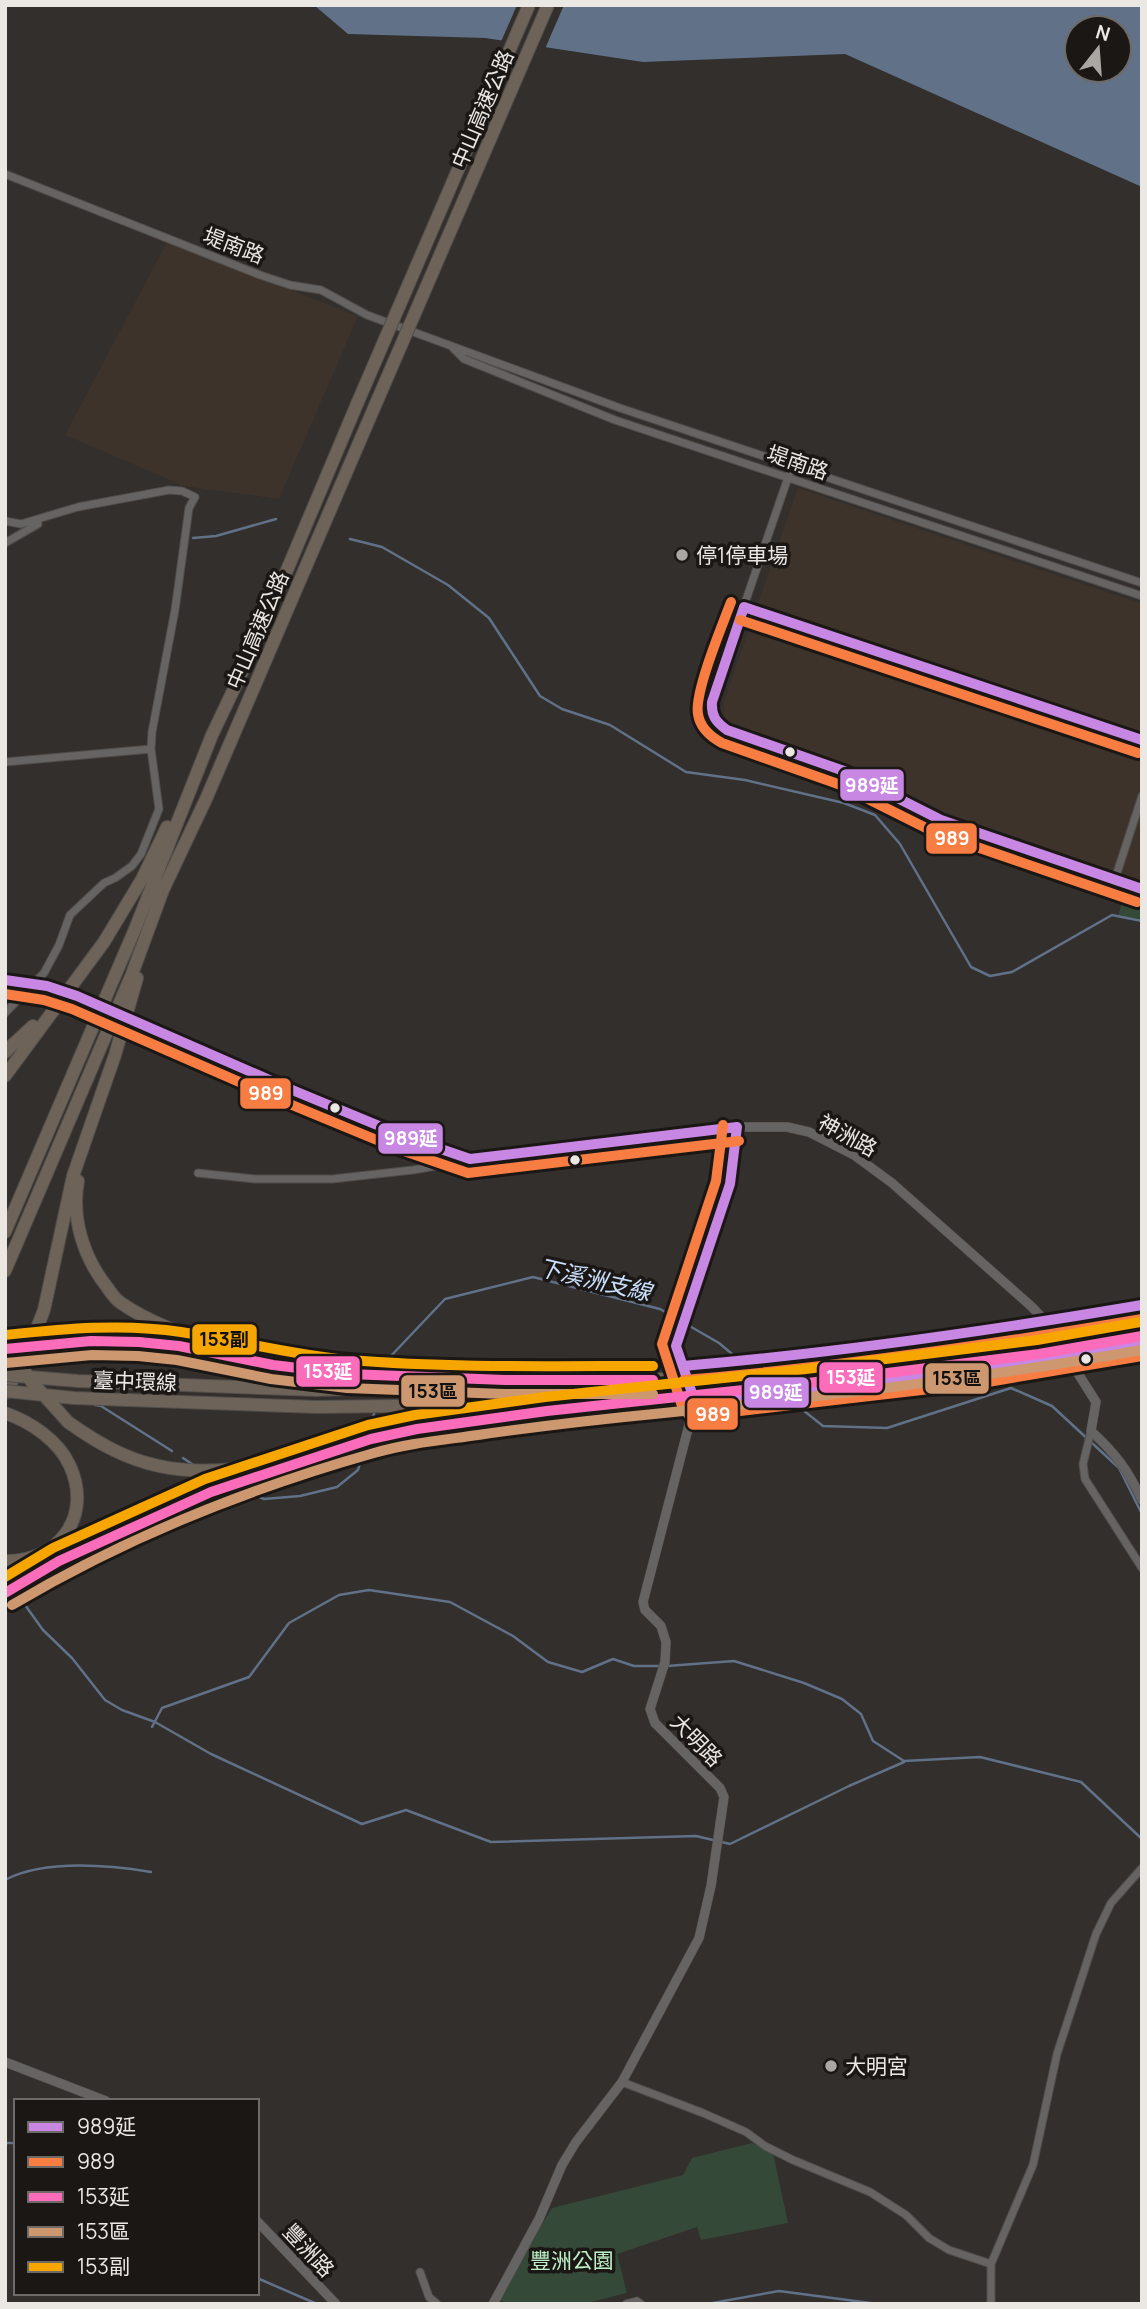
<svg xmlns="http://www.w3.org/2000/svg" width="1147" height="2309" font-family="Manrope,'Noto Sans TC',sans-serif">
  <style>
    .built { fill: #3e332b }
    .green { fill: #354939 }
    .water { fill: #607188; fill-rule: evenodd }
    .pier { fill: #322f2c }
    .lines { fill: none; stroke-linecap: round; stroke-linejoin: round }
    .stream { stroke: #607188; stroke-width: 2.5 }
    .minor-casing { stroke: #504d4b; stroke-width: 9 }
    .tertiary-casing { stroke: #504d4b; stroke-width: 10 }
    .motorway-casing { stroke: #504d4b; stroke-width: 14 }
    .minor { stroke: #666462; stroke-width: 7 }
    .tertiary { stroke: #666462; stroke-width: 9 }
    .motorway { stroke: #6e6358; stroke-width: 12 }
    .tertiary-bridge-casing { stroke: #504d4b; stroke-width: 10; stroke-linecap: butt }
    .motorway-bridge-casing { stroke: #504d4b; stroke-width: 14; stroke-linecap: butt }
    .tertiary-bridge { stroke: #666462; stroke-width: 9 }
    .motorway-bridge { stroke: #6e6358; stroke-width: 12 }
    .bus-1-casing { stroke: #1a1715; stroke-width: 16 }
    .bus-2-casing { stroke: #1a1715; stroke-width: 16 }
    .bus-3-casing { stroke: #1a1715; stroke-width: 16 }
    .bus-4-casing { stroke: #1a1715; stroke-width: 16 }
    .bus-5-casing { stroke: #1a1715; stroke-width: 16 }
    .bus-1 { stroke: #c787e3; stroke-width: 10 }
    .bus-2 { stroke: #f77d43; stroke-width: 10 }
    .bus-3 { stroke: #fb6dba; stroke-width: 10 }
    .bus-4 { stroke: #cd976f; stroke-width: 10 }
    .bus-5 { stroke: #f7a600; stroke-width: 10 }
    .poi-dot { fill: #aaa7a3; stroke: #1a1715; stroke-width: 2.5 }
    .bus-dot { fill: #ebe7e3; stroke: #1a1715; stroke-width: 2.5 }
    .labels { text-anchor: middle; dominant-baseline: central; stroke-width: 7; stroke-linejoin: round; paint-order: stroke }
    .street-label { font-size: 21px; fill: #ebe7e3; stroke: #1a1715 }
    .poi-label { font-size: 21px; fill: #ebe7e3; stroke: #1a1715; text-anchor: start }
    .park-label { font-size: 21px; fill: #bff1c8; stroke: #1a1715 }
    .water-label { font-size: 23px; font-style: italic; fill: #cae0fc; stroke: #1a1715 }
    .line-badge { stroke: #1a1715; stroke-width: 2.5 }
    .badge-label { font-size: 19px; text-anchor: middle; font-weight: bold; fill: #fff }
    .pale-badge-label { font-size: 19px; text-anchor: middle; font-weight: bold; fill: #111 }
  </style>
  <rect width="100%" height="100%" fill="#322f2c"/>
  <path class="built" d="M167,242L358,316L279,499L184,486L65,435Z
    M798,488L1142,604V883L939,815L845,766L733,727L726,721L723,714L724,701Z"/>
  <path class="green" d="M1132,897L1142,899V919L1118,916L1122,902Z
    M752,2143L773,2153L788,2223L701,2240L697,2227L617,2254L627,2293L583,2304H517L499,2301L513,2271L552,2208L683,2175L692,2158Z"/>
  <path class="water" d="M314,5H1142V187L845,54L643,62L485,38L348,34ZM1077,28H1119V70H1077Z"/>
  <path class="pier" d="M517,5H564L544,51L500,44Z"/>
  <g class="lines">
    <path class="stream" d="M193,538L216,536L276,519
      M350,539L382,547L448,585L489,618L540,696L562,709L610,725L686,772L745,780L844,803L875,815L900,844L971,967L990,976L1012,972L1112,915L1142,921
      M389,1358L445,1299L533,1277L660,1309L719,1343L738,1359
      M779,1391L823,1426L887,1428L1011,1388L1052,1406L1119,1468L1142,1514
      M95,1405L101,1406L172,1451
      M368,1437L375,1410
      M183,1458L195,1466
      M213,1476L226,1482
      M238,1488L264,1499L300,1496L337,1487L358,1470L365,1447
      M13,1592L20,1598L43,1630L72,1658L105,1700L122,1710L155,1722L211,1754L362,1824L406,1810L491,1842L696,1836L730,1844L849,1786L904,1762
      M667,1666L734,1661L804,1683L842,1699L861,1714L873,1741L904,1761L980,1757L1081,1782L1142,1839
      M152,1727L162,1708L249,1677L289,1623L339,1595L369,1590L450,1602L513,1636L548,1662L582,1672L613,1659L634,1666H661
      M5,1880C45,1859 107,1865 151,1872
      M5,2143H16
      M257,2278L317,2304
      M707,2304L779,2291L878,2304"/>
    <g class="minor-casing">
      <path id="minor" d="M5,174L260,275L290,285L321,290L367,315L620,408L1142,583
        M453,348L464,359L615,420L1142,596
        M792,466L713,696C709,714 712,720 727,730L844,771L912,807L941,820L1142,889
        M5,521L21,524L78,507L169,490L182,491L195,497L189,508L175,610L152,732L151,749L159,809L141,854L132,866L115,878L104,883L70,915L59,945L44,973L5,1013
        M5,543L38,524
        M744,607L1142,740
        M5,762L151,749
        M1115,879L1142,796
        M198,1173L255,1179H332L413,1170L469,1160
        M683,1366C837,1354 990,1331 1142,1305
        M880,1380L980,1369L1034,1360
        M695,1402L729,1397
        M1091,1431L1083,1464L1085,1479L1142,1568
        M622,2082L703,2113L746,2132L765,2146L793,2160L870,2192L906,2215L929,2238L949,2250L991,2264
        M420,2272L429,2297L437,2304
        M626,2304L637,2301L641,2304
        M991,2304V2264L1033,2165L1057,2054L1096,1934L1111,1903L1142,1868"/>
    </g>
    <g class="tertiary-casing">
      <path id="tertiary" d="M246,1075L297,1092L406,1137L470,1159L737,1127H787L809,1132L854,1155L892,1183L1032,1307L1045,1321L1096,1402L1091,1431C1116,1454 1128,1470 1142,1500
        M5,2062L106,2101
        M257,2221L336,2304
        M493,2304L539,2219L562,2165L576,2142L622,2082L699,1938L711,1886L724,1797L720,1788L655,1723L650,1709L665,1662L666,1642L661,1626L645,1610L643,1602L695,1402L676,1346L730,1184L737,1127"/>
    </g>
    <g class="motorway-casing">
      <path id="motorway" d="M5,1052L33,1026
        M5,1076L104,942L142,879L167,827
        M78,1181C71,1219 84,1258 107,1287C111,1293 116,1300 121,1303C154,1326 194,1337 231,1350
        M5,1232L135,929L212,735L260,634L357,404
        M5,1271L132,974L163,890L206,799L374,408
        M91,1341L139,1342L179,1346L273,1365L348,1374L494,1379
        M5,1393L25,1359L44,1310L73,1176L115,1055L137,978
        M5,1413C31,1422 59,1441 70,1466C93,1517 58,1562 5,1561
        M68,1422C96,1442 125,1459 159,1466C241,1484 334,1445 414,1429C466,1419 520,1414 573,1408
        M5,1593C33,1573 65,1558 95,1543C157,1514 220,1488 285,1467"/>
    </g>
    <use href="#minor" class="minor"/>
    <use href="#tertiary" class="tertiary"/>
    <use href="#motorway" class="motorway"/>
    <g class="tertiary-bridge-casing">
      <path id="tertiary-bridge" d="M5,980L47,986L77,996L248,1069
        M5,987C30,988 51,994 75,1002L246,1075"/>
    </g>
    <g class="motorway-bridge-casing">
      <path id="motorway-bridge" d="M357,404L529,5
        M374,408L548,5
        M5,1341L31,1381L68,1422
        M5,1349L91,1341
        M5,1375L78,1381L316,1390L699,1378L892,1358L1142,1318
        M5,1391L74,1398L317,1407L623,1403L800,1384L1039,1354L1142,1336"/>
    </g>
    <use href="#tertiary-bridge" class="tertiary-bridge"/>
    <use href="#motorway-bridge" class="motorway-bridge"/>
    <g class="bus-1-casing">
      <path id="bus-1" d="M744,607L712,702C711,716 716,722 727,730L844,771L941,820L1142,889
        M744,607L1142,740
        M5,980L47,986L77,996L297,1092L406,1137L470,1159L737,1127
        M737,1127L730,1184L676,1346L695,1402L980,1369L1142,1342
        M683,1366C837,1353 989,1331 1142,1305"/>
    </g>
    <g class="bus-2-casing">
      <path id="bus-2" d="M731,602C722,626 694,693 698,714C700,728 711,737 722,743L838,784L936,833L1137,902
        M740,620L1138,753
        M5,994L44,1000L72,1009L292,1105L401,1150L468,1173L739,1141
        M723,1125L716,1181L662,1344L682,1406L688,1414L697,1416L982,1383L1142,1356
        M684,1380C838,1367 990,1345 1142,1319"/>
    </g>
    <g class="bus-3-casing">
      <path id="bus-3" d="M5,1349L91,1341L139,1342L179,1346L273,1365L348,1374L505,1380H653
        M5,1593L59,1561L211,1492L371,1439L417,1429L547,1411L800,1384L1039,1354L1142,1336"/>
    </g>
    <g class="bus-4-casing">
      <path id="bus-4" d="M6,1363L92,1355L138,1356L177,1360L271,1379L347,1388L504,1394H653
        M12,1605C123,1539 250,1488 374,1453C408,1443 443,1440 478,1435C540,1426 602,1419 664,1413C824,1396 984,1378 1142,1350"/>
    </g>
    <g class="bus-5-casing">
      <path id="bus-5" d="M5,1335C64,1329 122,1323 181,1332C237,1340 291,1355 349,1360C450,1368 552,1366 653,1366
        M5,1577L53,1548L205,1479L368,1425L415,1415L545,1397L798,1370L1037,1340L1140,1322"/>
    </g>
    <use href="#bus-1" class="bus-1"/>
    <use href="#bus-2" class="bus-2"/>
    <use href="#bus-3" class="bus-3"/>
    <use href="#bus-4" class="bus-4"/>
    <use href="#bus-5" class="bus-5"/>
  </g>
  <g class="poi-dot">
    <circle cx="682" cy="555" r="7"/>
    <circle cx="831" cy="2066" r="7"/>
  </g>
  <g class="bus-dot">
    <circle cx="790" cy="752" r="6"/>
    <circle cx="335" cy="1108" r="6"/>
    <circle cx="575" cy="1160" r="6"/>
    <circle cx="1086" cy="1359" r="6"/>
  </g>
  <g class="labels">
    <g class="street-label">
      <text transform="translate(482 109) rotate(-67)">中山高速公路</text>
      <text transform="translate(234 245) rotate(21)">堤南路</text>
      <text transform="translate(798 462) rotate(19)">堤南路</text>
      <text transform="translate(257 630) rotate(-67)">中山高速公路</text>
      <text transform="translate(848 1135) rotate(29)">神洲路</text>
      <text transform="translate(135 1381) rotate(2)">臺中環線</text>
      <text transform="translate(697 1740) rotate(46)">大明路</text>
      <text transform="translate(309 2250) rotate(47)">豐洲路</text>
    </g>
    <g class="poi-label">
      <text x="696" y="555">停1停車場</text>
      <text x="845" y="2066">大明宮</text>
    </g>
    <g class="park-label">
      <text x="572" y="2260">豐洲公園</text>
    </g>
    <g class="water-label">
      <text transform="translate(595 1279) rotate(13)">下溪洲支線</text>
    </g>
  </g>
  <g class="line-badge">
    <rect x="839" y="768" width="66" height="34" rx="7" fill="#c787e3"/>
    <rect x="925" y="822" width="53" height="33" rx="7" fill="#f77d43"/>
    <rect x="239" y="1077" width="53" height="33" rx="7" fill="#f77d43"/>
    <rect x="377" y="1122" width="67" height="33" rx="7" fill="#c787e3"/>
    <rect x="191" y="1323" width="67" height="33" rx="7" fill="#f7a600"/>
    <rect x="295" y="1355" width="66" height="33" rx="7" fill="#fb6dba"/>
    <rect x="818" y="1361" width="66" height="33" rx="7" fill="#fb6dba"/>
    <rect x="924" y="1362" width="66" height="33" rx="7" fill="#cd976f"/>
    <rect x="400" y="1374" width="66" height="34" rx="7" fill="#cd976f"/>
    <rect x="743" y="1376" width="67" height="33" rx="7" fill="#c787e3"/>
    <rect x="686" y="1397" width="53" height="34" rx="7" fill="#f77d43"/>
  </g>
  <g class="badge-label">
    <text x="872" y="792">989延</text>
    <text x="952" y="845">989</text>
    <text x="266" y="1100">989</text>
    <text x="411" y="1145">989延</text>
    <text x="328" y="1378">153延</text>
    <text x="851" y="1384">153延</text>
    <text x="776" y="1399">989延</text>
    <text x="713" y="1421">989</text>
  </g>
  <g class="pale-badge-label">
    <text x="224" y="1346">153副</text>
    <text x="957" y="1385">153區</text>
    <text x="433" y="1398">153區</text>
  </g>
  <rect width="1147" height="2309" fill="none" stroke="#ebe7e3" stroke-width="14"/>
  <rect x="14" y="2099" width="245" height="196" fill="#1a1715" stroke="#6e6a67" stroke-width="2"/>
  <rect x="28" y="2122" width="35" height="10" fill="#c787e3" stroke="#6e6a67" stroke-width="2"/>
  <text x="77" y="2134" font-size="21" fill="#ebe7e3">989延</text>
  <rect x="28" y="2157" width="35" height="10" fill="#f77d43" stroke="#6e6a67" stroke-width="2"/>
  <text x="77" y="2169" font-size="21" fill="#ebe7e3">989</text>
  <rect x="28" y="2192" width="35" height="10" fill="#fb6dba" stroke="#6e6a67" stroke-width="2"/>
  <text x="77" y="2204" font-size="21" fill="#ebe7e3">153延</text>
  <rect x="28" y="2227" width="35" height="10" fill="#cd976f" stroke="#6e6a67" stroke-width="2"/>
  <text x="77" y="2239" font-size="21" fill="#ebe7e3">153區</text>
  <rect x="28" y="2262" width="35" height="10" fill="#f7a600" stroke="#6e6a67" stroke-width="2"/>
  <text x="77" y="2274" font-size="21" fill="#ebe7e3">153副</text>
  <g transform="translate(1098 49) rotate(17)"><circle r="33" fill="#1a1715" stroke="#6e6a67" stroke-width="2"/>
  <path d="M0-5L12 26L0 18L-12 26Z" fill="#aaa7a3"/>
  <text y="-10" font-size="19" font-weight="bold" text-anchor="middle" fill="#ebe7e3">N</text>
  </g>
</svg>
